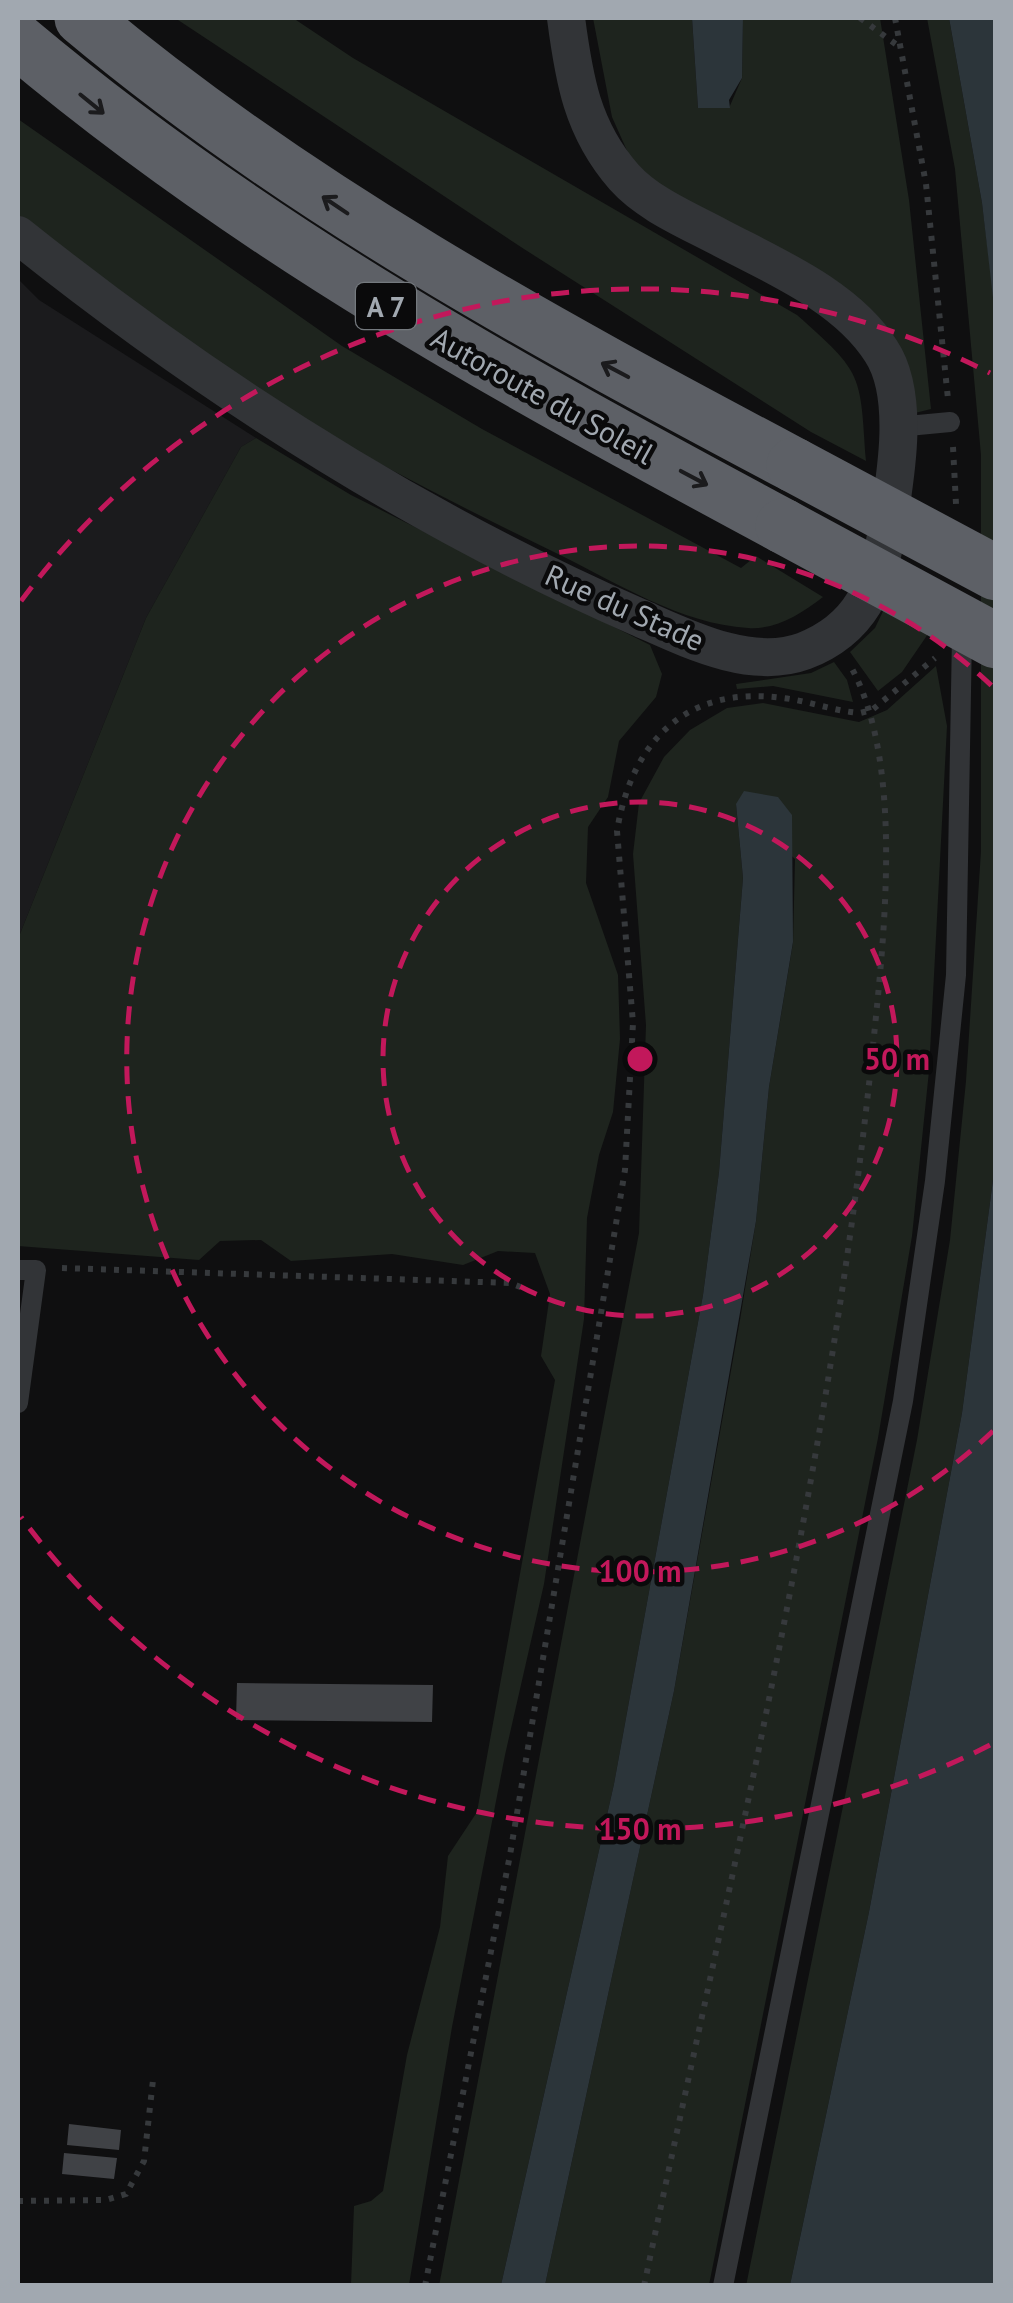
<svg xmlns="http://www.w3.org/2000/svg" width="1013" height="2303" font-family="'PT Sans',sans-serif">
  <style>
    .built { fill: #1b1b1d }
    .green { fill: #1e241e }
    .water { fill: #2c353a }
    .building { fill: #404246 }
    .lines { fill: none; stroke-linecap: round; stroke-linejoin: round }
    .path { stroke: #36393c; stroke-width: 6; stroke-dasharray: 5 8; stroke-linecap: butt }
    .service { stroke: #323437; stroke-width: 20 }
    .minor { stroke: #323437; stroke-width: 38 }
    .motorway { stroke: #5d6066; stroke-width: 55 }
    .motorway-bridge { stroke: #5d6066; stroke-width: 55 }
    .oneway { stroke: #1b1b1d }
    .ring { fill: none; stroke: #c2185b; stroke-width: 5; stroke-dasharray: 18 12 }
    .labels { text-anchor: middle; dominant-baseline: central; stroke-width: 9; stroke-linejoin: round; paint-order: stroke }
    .shield { fill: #0a0a0b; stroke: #74797e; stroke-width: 2.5 }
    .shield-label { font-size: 28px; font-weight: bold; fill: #a1a8b0 }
    .street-label { font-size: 30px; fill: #a1a8b0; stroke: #0a0a0b }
    .centre { fill: #c2185b; stroke: #0a0a0b; stroke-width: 5 }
    .ring-label { font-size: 30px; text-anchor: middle; font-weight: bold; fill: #c2185b; stroke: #0a0a0b; stroke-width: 9; stroke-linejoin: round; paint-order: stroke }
  </style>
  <rect width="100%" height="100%" fill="#0f0f10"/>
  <path class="built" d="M18,279L39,300L256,438L241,447L146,618L18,939Z"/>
  <path class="green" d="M175,18H293L353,58L797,315C864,374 860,374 866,461L811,432L524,249Z
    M593,18H692L698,108H729L742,78L743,18H880L909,200L931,409L911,414L905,377L633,164L612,117Z
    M927,18H949L982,203L996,315L995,1165L962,1413L869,1912L790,2285L746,2286L917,1440L950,1240L966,1081L981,851V455L955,169Z
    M18,119L342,346L482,429L741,568L756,556L823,597C801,614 776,630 748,628C681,624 617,583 558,554C478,515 399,476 322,431C215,368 117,292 18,218Z
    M256,438L351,495L650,645L662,674L656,697L619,741L608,797L588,827L586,883L618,975L620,1039L613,1112L599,1155L587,1218L584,1319L544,1584L505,1755L452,2027L409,2285H351L354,2206L371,2201L383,2191L407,2055L440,1927L448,1856L477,1812L555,1380L541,1356L550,1294L535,1253L498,1251L463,1265L392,1254L291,1261L261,1240L220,1241L199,1260L18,1246V939L146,618L241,447Z
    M886,605L928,634L902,672L878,691L850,652L875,628Z
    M834,662L847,680L853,702L773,686L737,689L736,684L811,673Z
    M936,666L947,726L929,1071L912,1236L878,1438L709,2285H545L674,1691L740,1320L756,1221L769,1087L793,943L795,859L736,804L743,878L719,1172L703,1295L614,1784L501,2285L439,2286L639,1233L646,1025L633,854L639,803L664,757L690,730L727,708L763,703L859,722L887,710Z"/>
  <path class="water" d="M692,18H743L742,78L729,100L730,108H698Z
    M949,18H995V315L982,203Z
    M744,791L778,797L792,815L793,942L769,1087L756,1221L674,1691L545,2285H501L614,1784L703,1295L719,1172L743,878L736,804Z
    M995,1165V2285H790L869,1912L962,1413Z"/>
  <path class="building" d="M237,1683L433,1685L432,1722L236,1720Z
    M69,2124L121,2130L119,2150L67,2145Z
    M64,2153L117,2158L114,2179L62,2174Z"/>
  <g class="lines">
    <path class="path" d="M860,18L901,48
      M895,18L926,184L948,399
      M953,447L956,504
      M62,1268L510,1283L523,1288
      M18,2201L106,2200L126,2194L144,2161L153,2080
      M425,2286L510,1855L625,1170L633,1023L617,831C632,740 687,685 783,698C809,701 833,711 860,713L872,710L935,658
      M644,2286C730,1878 829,1471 872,1056C883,944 906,765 850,665"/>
    <path class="service" d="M897,427L950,422
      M18,1270H36L18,1403
      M723,2286L903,1401L935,1181L956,975L962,635"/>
    <path class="minor" d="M18,235C208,387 414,519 638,617C686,638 750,671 804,651C861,629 878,586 887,530C895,480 911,396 881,351C846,296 774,266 719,237C687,220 648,204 624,177C582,129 574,79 566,18"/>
    <path class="motorway" d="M82,18C299,200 545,333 794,465
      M18,41C257,242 510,379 783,526"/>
    <path class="motorway-bridge" d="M794,465L996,573
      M783,526L996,641"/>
  </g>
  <defs><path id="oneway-shaft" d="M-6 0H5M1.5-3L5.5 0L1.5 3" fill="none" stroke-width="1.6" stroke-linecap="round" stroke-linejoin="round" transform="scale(2.5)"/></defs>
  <g class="oneway">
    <use href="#oneway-shaft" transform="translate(92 104) rotate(39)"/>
    <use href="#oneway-shaft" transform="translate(335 205) rotate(-146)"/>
    <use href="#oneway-shaft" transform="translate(615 370) rotate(-152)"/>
    <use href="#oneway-shaft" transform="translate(694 478) rotate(28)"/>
  </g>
  <g class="ring">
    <circle cx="640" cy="1059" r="257"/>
    <path d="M993 1431A513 513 0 1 1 993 687"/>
    <path d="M990 1745A770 770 0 0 1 21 1517M21 601A770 770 0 0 1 990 373"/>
  </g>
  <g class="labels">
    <rect class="shield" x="356" y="283" width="60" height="46" rx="8"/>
    <g class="shield-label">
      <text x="386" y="306">A 7</text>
    </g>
    <g class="street-label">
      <text transform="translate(543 395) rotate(29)">Autoroute du Soleil</text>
      <text transform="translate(625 607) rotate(24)">Rue du Stade</text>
    </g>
  </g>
  <circle cx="640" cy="1059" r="15" class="centre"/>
  <g class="ring-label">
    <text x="897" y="1070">50 m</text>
    <text x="640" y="1582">100 m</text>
    <text x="640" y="1840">150 m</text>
  </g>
  <rect width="1013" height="2303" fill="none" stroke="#a1a8b0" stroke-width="40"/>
</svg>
